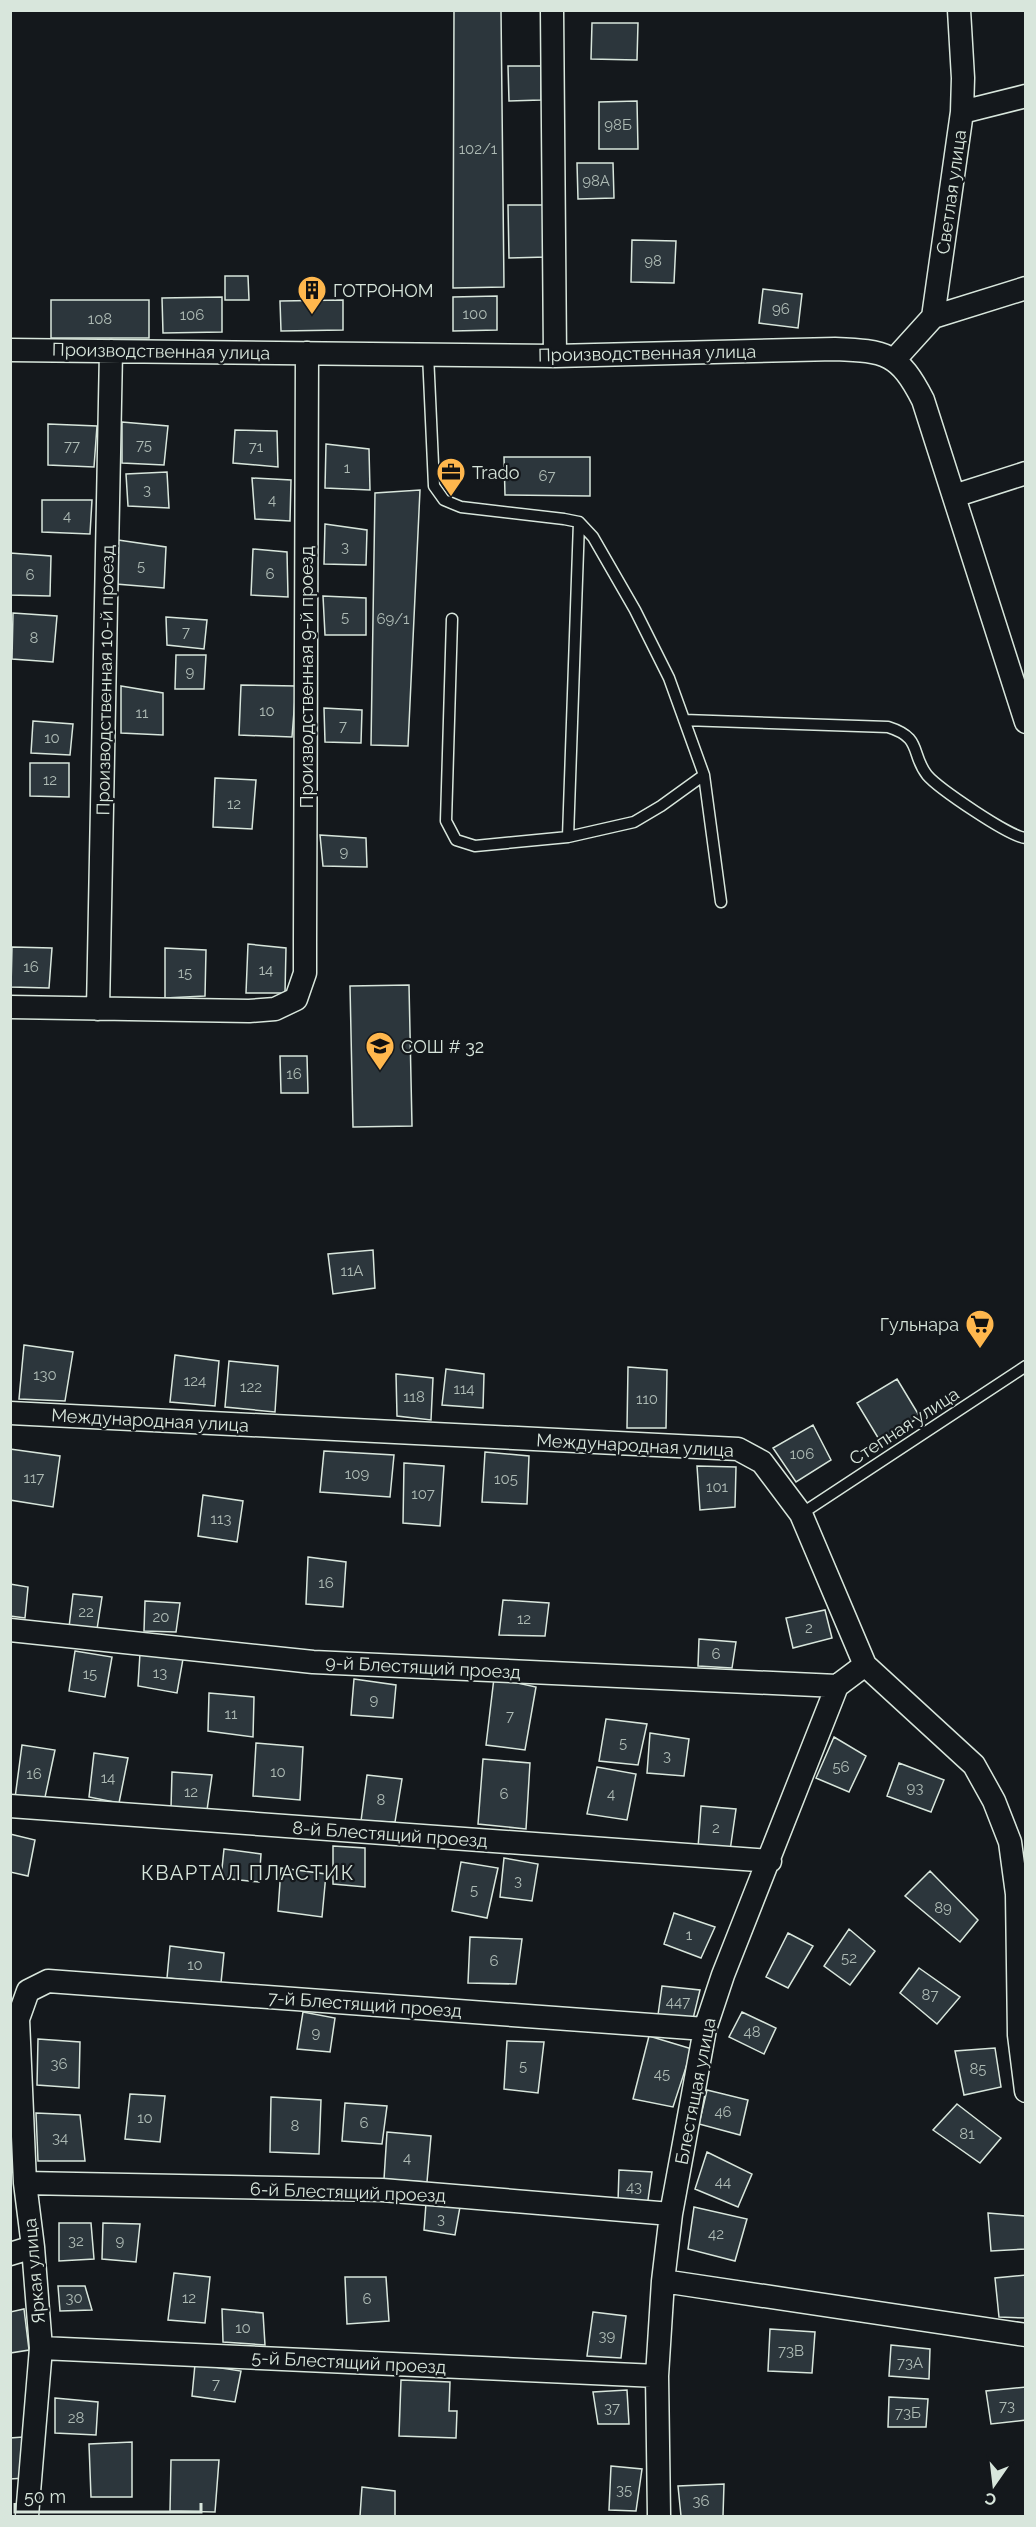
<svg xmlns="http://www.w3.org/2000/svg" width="1036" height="2527" font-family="Raleway,sans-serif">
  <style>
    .building { fill: #2c363c; stroke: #d8e6dc; stroke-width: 1.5 }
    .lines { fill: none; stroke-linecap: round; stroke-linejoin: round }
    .lane-casing { stroke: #d8e6dc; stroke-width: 13 }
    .street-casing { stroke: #d8e6dc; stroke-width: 25 }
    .lane { stroke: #14181c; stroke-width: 10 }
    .street { stroke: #14181c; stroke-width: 22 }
    .labels { text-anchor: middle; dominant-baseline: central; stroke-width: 4.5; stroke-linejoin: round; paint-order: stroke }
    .number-label { font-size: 15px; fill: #adbab4 }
    .street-label { font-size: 18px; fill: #d8e6dc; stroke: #14181c }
    .poi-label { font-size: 18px; fill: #d8e6dc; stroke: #14181c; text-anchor: start }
    .neighbourhood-label { font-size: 20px; letter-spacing: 1.5px; fill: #d8e6dc; stroke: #14181c }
  </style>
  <rect width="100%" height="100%" fill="#14181c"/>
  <path class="building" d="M454,10H501L504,287L453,288Z
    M592,23H638L637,60L591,59Z
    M508,66H541V100L509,101Z
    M637,101L638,149H599V102Z
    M577,163H613L614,198L578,199Z
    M508,205H546L547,257L509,258Z
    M632,240L676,241L674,283L631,282Z
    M225,276H248L249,300H225Z
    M763,289L802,294L798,328L759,323Z
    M497,296V330L453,331V297Z
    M222,297V332L163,333L162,298Z
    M51,300H149V338H51Z
    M343,300V330L281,331L280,301Z
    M122,422L168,426L164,465L122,463Z
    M48,424L97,426L94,467L48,465Z
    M235,430L277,431L278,467L233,463Z
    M326,444L369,449L370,490L325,488Z
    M504,457H590V496L505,495Z
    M167,472L169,508L128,506L126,474Z
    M252,478L291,480L290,521L255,519Z
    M420,490L408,746L371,745L375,493Z
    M42,500H92L90,534L42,532Z
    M325,524L367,530L366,565L324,564Z
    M118,540L166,547L164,588L116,584Z
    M253,549L287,552L288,597L251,595Z
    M10,553L51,556L50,596L10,595Z
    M323,596L366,598V635H325Z
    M13,613L57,616L53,662L12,659Z
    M166,617L207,620L204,649L167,645Z
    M176,655H206L204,689H175Z
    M241,685L296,686L292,737L239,735Z
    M121,686L163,693V735L121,733Z
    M324,708L362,710L361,743L325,742Z
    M33,721L73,724L70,755L31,753Z
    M30,763H69V797L30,796Z
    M215,778L256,780L252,829L213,827Z
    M320,835L366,838L367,867L323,866Z
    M248,944L286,948L285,993H246Z
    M12,947L52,948L49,988L11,987Z
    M165,948L206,950L205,996L165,998Z
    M409,985L412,1126L353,1127L350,986Z
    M280,1056H307L308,1093H281Z
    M373,1250L375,1288L333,1294L328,1254Z
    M24,1345L73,1352L65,1401L19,1399Z
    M175,1355L219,1361L215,1406L170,1402Z
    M229,1361L278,1366L275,1412L225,1407Z
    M628,1367L667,1370L666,1428H627Z
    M446,1369L484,1374L483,1408L442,1405Z
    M396,1374L433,1378L431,1420L397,1416Z
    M897,1379L920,1417L880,1441L857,1403Z
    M813,1425L831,1460L796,1482L773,1448Z
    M10,1449L60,1456L53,1507L10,1500Z
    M324,1451L394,1455L390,1497L320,1492Z
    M485,1452L529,1456L527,1504L482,1502Z
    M404,1463L444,1466L440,1526L403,1523Z
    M697,1466L736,1467L735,1507L700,1510Z
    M203,1495L243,1501L237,1542L198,1536Z
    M308,1557L346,1562L343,1607L306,1604Z
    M10,1584L28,1587L25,1618L10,1616Z
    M73,1594L102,1597L97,1629L69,1627Z
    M503,1600L549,1603L545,1636L499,1635Z
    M145,1601L180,1603L176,1632L144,1631Z
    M825,1610L832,1638L793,1648L786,1618Z
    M699,1639L736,1642L732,1668L698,1666Z
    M75,1651L112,1657L105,1697L69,1691Z
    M140,1653L183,1659L177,1693L138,1686Z
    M494,1678L536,1687L525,1750L486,1745Z
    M354,1679L396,1685L393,1718L351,1715Z
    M209,1693L254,1697L253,1737L208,1731Z
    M606,1719L647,1724L638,1765L599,1761Z
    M650,1733L689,1739L684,1776L647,1773Z
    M834,1737L866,1756L849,1792L816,1778Z
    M256,1743L303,1747L300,1800L253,1796Z
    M22,1745L55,1750L44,1802L15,1798Z
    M94,1753L128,1758L119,1803L89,1797Z
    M483,1759L530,1763L526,1829L478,1824Z
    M899,1763L944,1780L931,1812L887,1796Z
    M597,1767L636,1774L627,1820L587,1814Z
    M172,1772L212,1775L207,1810L171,1808Z
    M367,1775L402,1779L395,1822L361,1821Z
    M701,1806L736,1809L730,1851L698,1848Z
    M10,1834L35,1840L28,1876L10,1872Z
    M333,1846L365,1848V1887L333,1884Z
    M224,1849L261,1854L259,1882L221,1878Z
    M504,1858L538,1864L532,1901L500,1897Z
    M461,1862L498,1868L487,1918L452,1911Z
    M281,1868L326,1874L322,1917L278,1911Z
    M930,1871L978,1920L960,1942L905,1896Z
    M674,1913L715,1927L701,1958L664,1944Z
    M849,1929L875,1951L850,1985L824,1966Z
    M788,1933L813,1946L788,1988L766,1977Z
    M470,1937L522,1939L516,1984L468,1983Z
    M170,1946L224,1953L221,1983L167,1978Z
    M919,1968L960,1997L937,2024L900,1993Z
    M662,1986L700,1990L693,2019L658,2015Z
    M303,2012L335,2018L330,2052L297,2049Z
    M742,2012L776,2028L764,2054L729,2037Z
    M649,2036L692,2049L673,2107L633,2099Z
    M38,2039L80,2042L79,2088L37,2085Z
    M507,2041L544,2042L538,2093L504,2089Z
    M995,2048L1001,2087L964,2095L955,2051Z
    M707,2090L748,2100L740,2135L699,2124Z
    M130,2094L165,2096L160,2142L125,2139Z
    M271,2097L321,2100L319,2154L270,2152Z
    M345,2103L387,2106L382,2144L342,2141Z
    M957,2104L1001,2138L980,2163L933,2130Z
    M36,2113L80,2115L85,2161H38Z
    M387,2132L431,2136L427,2182L384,2179Z
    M707,2152L752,2174L738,2207L695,2189Z
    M619,2170L652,2172L647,2207L618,2202Z
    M426,2203L460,2207L455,2235L424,2230Z
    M694,2207L747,2219L735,2261L688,2249Z
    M988,2213L1025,2216L1026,2249L991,2251Z
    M59,2223H91L94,2259L59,2261Z
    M103,2223L140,2224L136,2262L102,2259Z
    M174,2273L210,2277L205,2323L168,2320Z
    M1026,2275V2318L999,2317L995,2278Z
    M345,2277H386L389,2321L347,2324Z
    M58,2286H85L92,2310L60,2311Z
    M24,2309L29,2350L10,2353V2312Z
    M222,2309L263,2313L265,2345L223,2342Z
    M593,2312L626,2316L621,2358L587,2356Z
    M770,2329L815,2332L812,2373L768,2371Z
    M891,2345L930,2349L929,2379L889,2376Z
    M195,2364L241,2371L235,2402L192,2396Z
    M401,2380L450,2382L449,2411H457L456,2438L399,2436Z
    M1026,2387V2420L991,2424L986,2391Z
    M627,2390L629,2424H598L593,2392Z
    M889,2397L928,2399L926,2427H888Z
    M55,2398L98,2402L96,2435L55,2433Z
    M23,2437L25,2478L10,2479V2438Z
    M132,2442V2497H91L89,2444Z
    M171,2460H219L215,2512L170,2511Z
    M611,2466L642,2469L636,2511L609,2510Z
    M724,2484L723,2516H681L678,2486Z
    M362,2487L395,2491V2516H360Z"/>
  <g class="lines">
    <g class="lane-casing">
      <path id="lane" d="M428,354L434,486L444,500L461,507L564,519L579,522L593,537L635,610L669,678L704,775L721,902
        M452,619L446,821L456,840L475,846L568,837L634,822L661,806L704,775
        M684,720L888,727C923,738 910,753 927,775C938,788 1011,838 1026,838
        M568,837L579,522
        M801,1514L1026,1366"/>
    </g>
    <g class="street-casing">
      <path id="street" d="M552,10L555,356
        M962,112L1026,96
        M933,317L1026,288
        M10,350L555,356L835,349C886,351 899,353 923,400L1026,722
        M895,359L933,317L962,112L963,78L959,10
        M954,496L1026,473
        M10,1007L249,1011L275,1009L296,999L305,973V943L307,353
        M98,1009L111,351
        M10,1413L738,1449L762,1462L801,1514L865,1665L974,1765L994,1801L1010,1842L1017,1894L1019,2035L1026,2091
        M10,1630L313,1662L837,1686
        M10,1806L770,1861
        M25,2183L382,2190L671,2214
        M10,2254L33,2247
        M663,2281L1026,2335
        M41,2348L657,2376
        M27,2516L41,2348L33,2247L25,2183L18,2019L28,1991L48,1981L705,2029
        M659,2516L657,2376L663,2281L671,2214L705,2029L723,1975L837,1686L865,1665"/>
    </g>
    <use href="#lane" class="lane"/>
    <use href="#street" class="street"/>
  </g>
  <defs>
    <g id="building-pin" transform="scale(1.5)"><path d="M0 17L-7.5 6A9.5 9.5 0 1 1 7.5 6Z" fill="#ffb74d" stroke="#14181c"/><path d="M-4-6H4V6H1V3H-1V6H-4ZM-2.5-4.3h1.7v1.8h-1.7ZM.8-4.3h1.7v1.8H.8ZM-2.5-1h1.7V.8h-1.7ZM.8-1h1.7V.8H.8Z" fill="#111"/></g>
    <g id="office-pin" transform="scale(1.5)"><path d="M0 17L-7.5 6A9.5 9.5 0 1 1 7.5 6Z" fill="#ffb74d" stroke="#14181c"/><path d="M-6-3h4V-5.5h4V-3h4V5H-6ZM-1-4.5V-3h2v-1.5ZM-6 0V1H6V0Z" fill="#111"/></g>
    <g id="school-pin" transform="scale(1.5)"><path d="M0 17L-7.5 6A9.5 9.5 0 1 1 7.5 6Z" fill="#ffb74d" stroke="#14181c"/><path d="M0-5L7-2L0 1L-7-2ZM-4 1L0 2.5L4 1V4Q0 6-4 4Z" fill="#111"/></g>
    <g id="supermarket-pin" transform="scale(1.5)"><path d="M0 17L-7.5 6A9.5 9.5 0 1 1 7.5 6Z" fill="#ffb74d" stroke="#14181c"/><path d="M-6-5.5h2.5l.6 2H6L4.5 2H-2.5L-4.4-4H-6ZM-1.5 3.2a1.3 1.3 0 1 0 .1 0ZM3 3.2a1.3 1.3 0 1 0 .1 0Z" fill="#111"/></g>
  </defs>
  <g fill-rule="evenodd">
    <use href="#building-pin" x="312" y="290"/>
    <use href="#office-pin" x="451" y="472"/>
    <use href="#school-pin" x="380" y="1046"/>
    <use href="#supermarket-pin" x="980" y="1324"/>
  </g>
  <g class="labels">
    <g class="number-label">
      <text x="618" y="125">98Б</text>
      <text x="478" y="149">102/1</text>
      <text x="596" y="181">98А</text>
      <text x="653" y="261">98</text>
      <text x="781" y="309">96</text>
      <text x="475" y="314">100</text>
      <text x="192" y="315">106</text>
      <text x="100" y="319">108</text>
      <text x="144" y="445">75</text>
      <text x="72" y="446">77</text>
      <text x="256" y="447">71</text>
      <text x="347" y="468">1</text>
      <text x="547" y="476">67</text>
      <text x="147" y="490">3</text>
      <text x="272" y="500">4</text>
      <text x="67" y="516">4</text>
      <text x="345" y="547">3</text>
      <text x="141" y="566">5</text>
      <text x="270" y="574">6</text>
      <text x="30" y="575">6</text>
      <text x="345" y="617">5</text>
      <text x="393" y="619">69/1</text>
      <text x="186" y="632">7</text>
      <text x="34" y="638">8</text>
      <text x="190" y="672">9</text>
      <text x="267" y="711">10</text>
      <text x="142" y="713">11</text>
      <text x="343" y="726">7</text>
      <text x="52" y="738">10</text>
      <text x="50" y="780">12</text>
      <text x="234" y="804">12</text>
      <text x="344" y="852">9</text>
      <text x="31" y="967">16</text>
      <text x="266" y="970">14</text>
      <text x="185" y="973">15</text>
      <text x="294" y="1074">16</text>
      <text x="352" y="1271">11А</text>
      <text x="45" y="1375">130</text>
      <text x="195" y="1381">124</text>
      <text x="251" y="1387">122</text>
      <text x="464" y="1389">114</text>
      <text x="414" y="1397">118</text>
      <text x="647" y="1399">110</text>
      <text x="802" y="1454">106</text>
      <text x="357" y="1474">109</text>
      <text x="34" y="1478">117</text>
      <text x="506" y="1479">105</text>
      <text x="717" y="1487">101</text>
      <text x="423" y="1494">107</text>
      <text x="221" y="1519">113</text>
      <text x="326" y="1583">16</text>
      <text x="86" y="1612">22</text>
      <text x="161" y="1617">20</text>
      <text x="524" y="1619">12</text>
      <text x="809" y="1628">2</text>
      <text x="716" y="1654">6</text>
      <text x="160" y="1673">13</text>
      <text x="90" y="1674">15</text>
      <text x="374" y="1700">9</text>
      <text x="231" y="1714">11</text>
      <text x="510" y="1716">7</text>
      <text x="623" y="1743">5</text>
      <text x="667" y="1756">3</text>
      <text x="841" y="1767">56</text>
      <text x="278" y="1772">10</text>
      <text x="34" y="1774">16</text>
      <text x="108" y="1778">14</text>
      <text x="915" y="1788">93</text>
      <text x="191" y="1792">12</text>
      <text x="504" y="1794">6</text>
      <text x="611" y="1794">4</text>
      <text x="381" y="1800">8</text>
      <text x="716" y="1828">2</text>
      <text x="518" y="1881">3</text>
      <text x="474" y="1890">5</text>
      <text x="943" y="1908">89</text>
      <text x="689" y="1935">1</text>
      <text x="849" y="1958">52</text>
      <text x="494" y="1961">6</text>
      <text x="195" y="1965">10</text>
      <text x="930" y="1995">87</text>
      <text x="678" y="2002">447</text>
      <text x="752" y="2032">48</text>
      <text x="316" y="2033">9</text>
      <text x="59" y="2064">36</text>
      <text x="523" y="2066">5</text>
      <text x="978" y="2069">85</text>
      <text x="662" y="2074">45</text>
      <text x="723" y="2112">46</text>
      <text x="145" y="2118">10</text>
      <text x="364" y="2123">6</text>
      <text x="295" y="2126">8</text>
      <text x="967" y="2134">81</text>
      <text x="60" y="2138">34</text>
      <text x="407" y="2158">4</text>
      <text x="723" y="2182">44</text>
      <text x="634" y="2187">43</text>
      <text x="441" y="2219">3</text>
      <text x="716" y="2234">42</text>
      <text x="76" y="2241">32</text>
      <text x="120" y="2241">9</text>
      <text x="74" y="2298">30</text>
      <text x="189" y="2298">12</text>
      <text x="367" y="2299">6</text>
      <text x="243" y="2328">10</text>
      <text x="607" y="2336">39</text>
      <text x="791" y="2351">73В</text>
      <text x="910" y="2363">73А</text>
      <text x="216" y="2384">7</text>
      <text x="1007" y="2406">73</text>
      <text x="612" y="2408">37</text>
      <text x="908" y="2413">73Б</text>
      <text x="76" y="2418">28</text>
      <text x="624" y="2490">35</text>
      <text x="701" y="2501">36</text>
    </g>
    <g class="street-label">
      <text transform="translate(951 192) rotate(-82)">Светлая улица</text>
      <text transform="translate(161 351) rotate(1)">Производственная улица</text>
      <text transform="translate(647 353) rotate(-1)">Производственная улица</text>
      <text transform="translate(306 677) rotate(-90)">Производственная 9-й проезд</text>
      <text transform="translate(105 680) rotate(-89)">Производственная 10-й проезд</text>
      <text transform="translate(150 1420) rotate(3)">Международная улица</text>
      <text transform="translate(904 1426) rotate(-33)">Степная улица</text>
      <text transform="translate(635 1445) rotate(3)">Международная улица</text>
      <text transform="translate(423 1667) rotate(3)">9-й Блестящий проезд</text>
      <text transform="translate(390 1834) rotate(4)">8-й Блестящий проезд</text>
      <text transform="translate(365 2004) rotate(4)">7-й Блестящий проезд</text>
      <text transform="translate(695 2091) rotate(-79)">Блестящая улица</text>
      <text transform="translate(348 2192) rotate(2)">6-й Блестящий проезд</text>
      <text transform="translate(34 2271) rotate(-95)">Яркая улица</text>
      <text transform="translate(349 2362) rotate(3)">5-й Блестящий проезд</text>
    </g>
    <g class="poi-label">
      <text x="333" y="290">ГОТРОНОМ</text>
      <text x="472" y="472">Trado</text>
      <text x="401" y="1046">СОШ # 32</text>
      <text x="959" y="1324" text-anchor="end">Гульнара</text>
    </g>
    <g class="neighbourhood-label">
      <text x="248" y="1873">КВАРТАЛ ПЛАСТИК</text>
    </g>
  </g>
  <rect width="1036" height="2527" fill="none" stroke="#d8e6dc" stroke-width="24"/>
  <g transform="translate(994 2485) rotate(194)" stroke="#14181c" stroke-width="4.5" paint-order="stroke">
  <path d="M0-4.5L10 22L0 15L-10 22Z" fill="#d8e6dc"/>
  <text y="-9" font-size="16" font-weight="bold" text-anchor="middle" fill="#d8e6dc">С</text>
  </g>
  <path d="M15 2503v9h186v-9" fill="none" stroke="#d8e6dc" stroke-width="3"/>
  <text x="24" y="2503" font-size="18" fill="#d8e6dc" stroke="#14181c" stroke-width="4.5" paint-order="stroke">50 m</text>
</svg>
